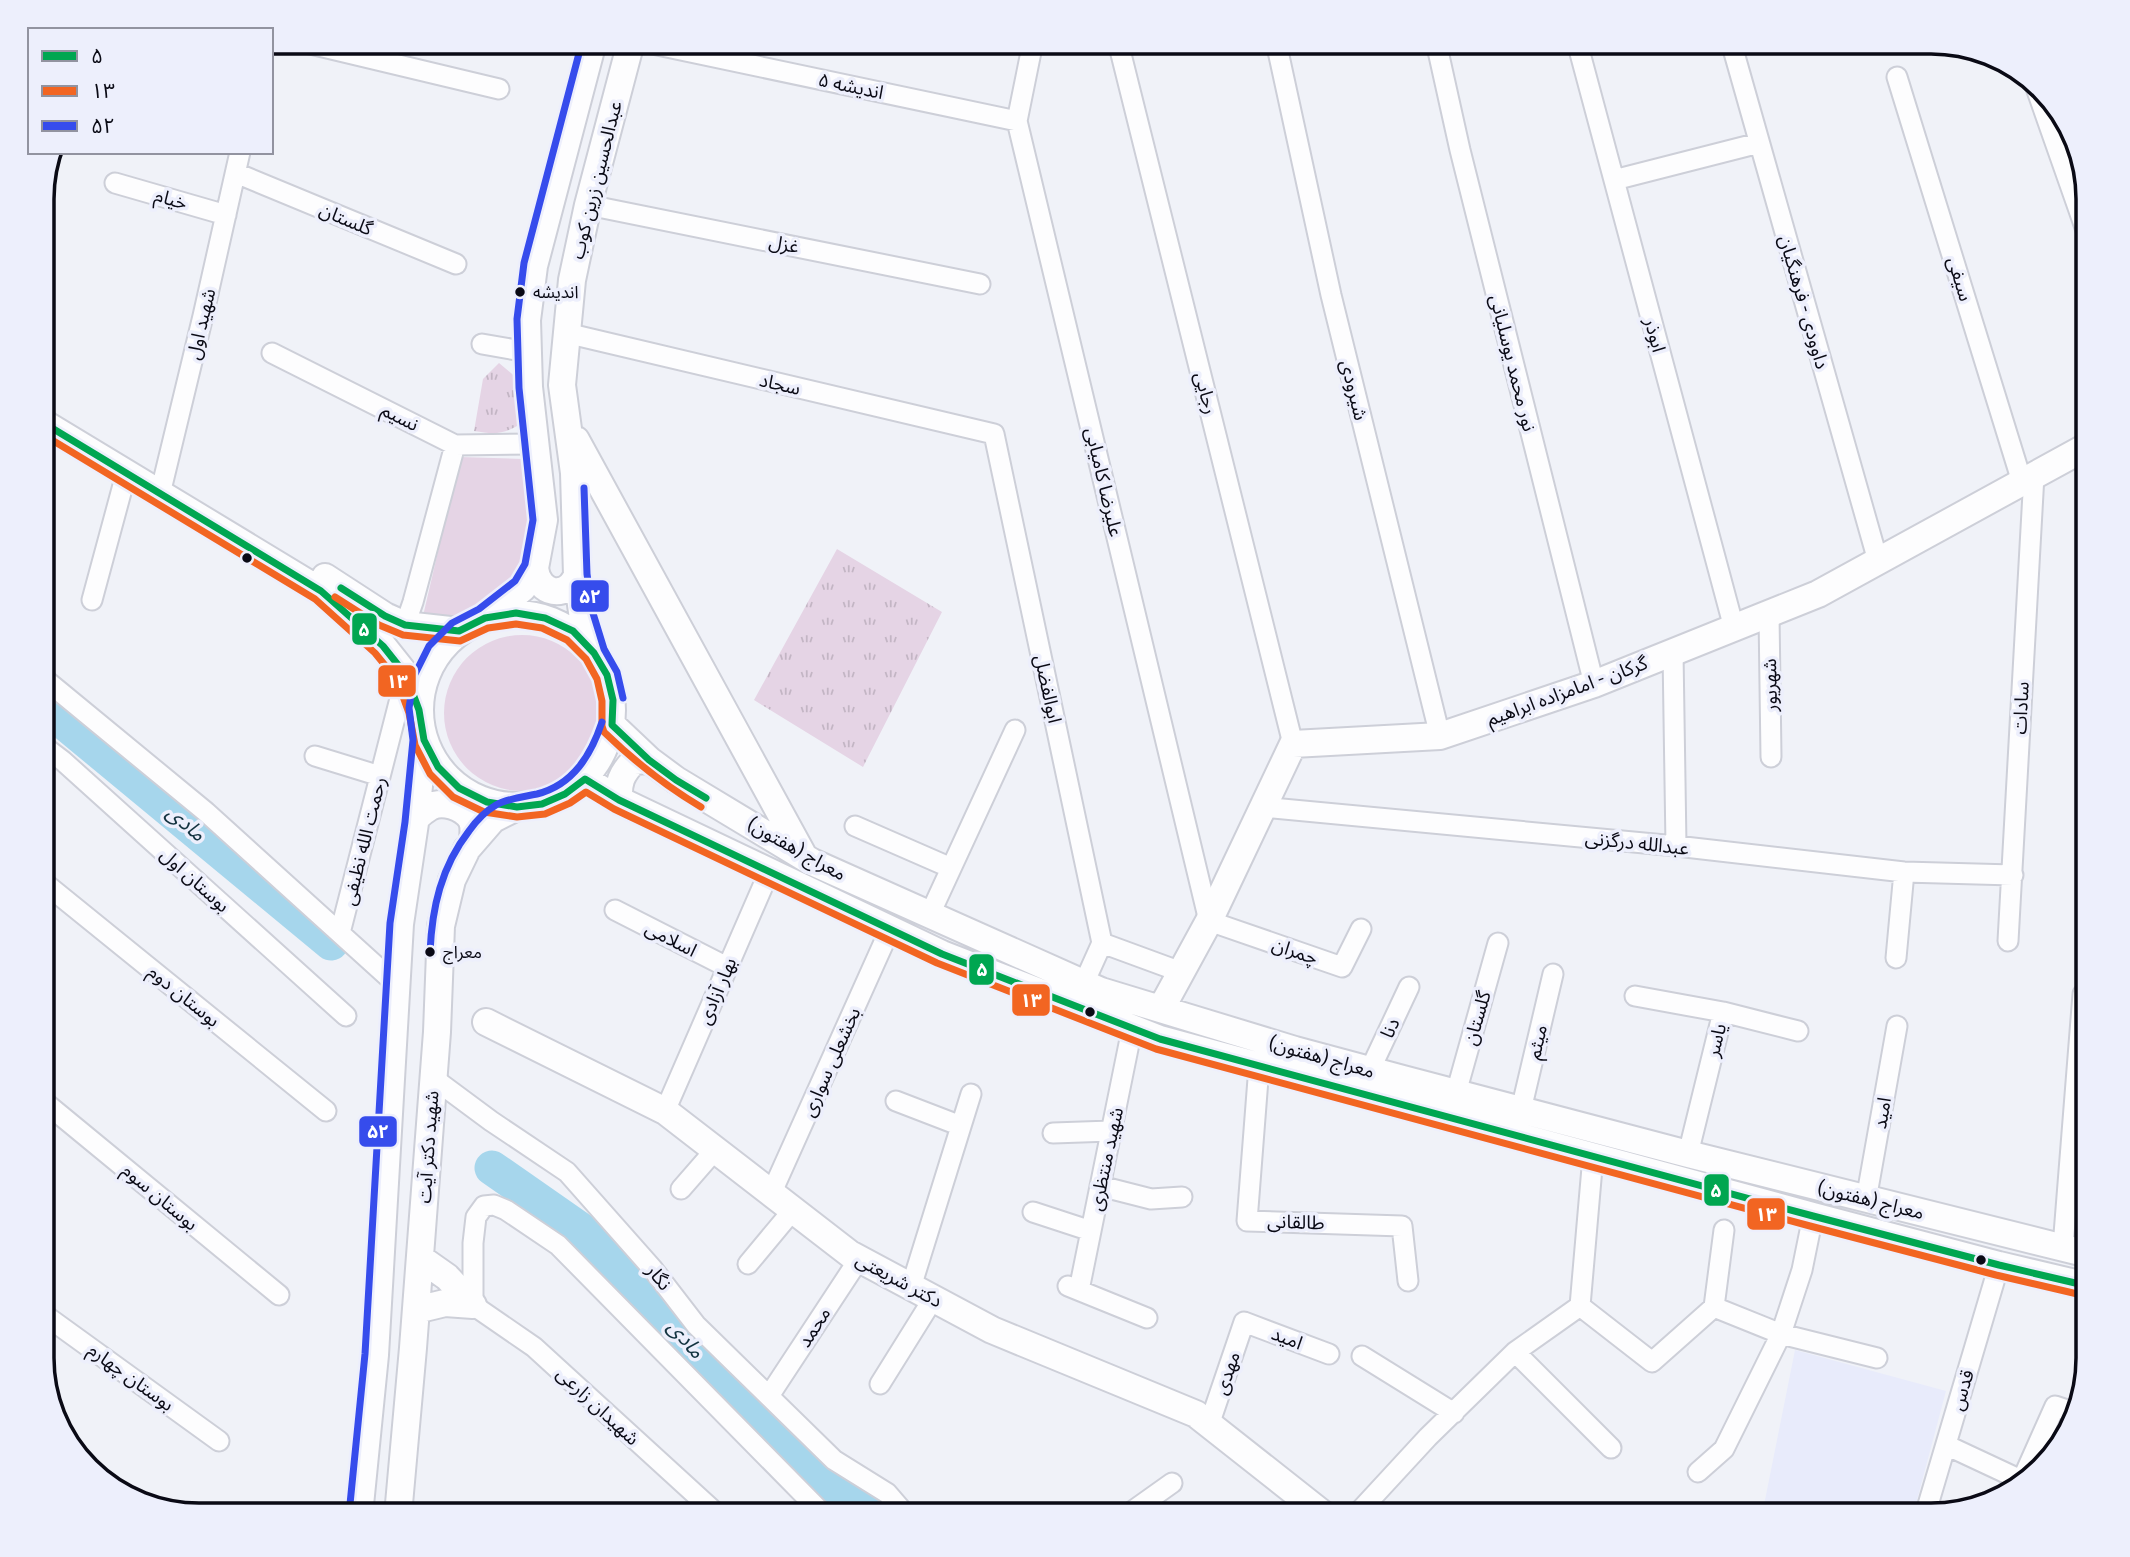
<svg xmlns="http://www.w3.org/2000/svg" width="2130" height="1557" font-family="'Fira Sans Condensed','Noto Sans Arabic',sans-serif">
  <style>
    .built { fill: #e8ebfb }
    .grass { fill: url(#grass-tufts) }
    .park { fill: #e5d4e5 }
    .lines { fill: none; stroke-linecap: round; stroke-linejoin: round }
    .river { stroke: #a6d6ec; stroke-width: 35 }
    .street-casing { stroke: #cdcfd8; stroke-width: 23 }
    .secondary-casing { stroke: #cdcfd8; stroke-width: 30 }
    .street { stroke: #fdfdfe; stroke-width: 19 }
    .secondary { stroke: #fdfdfe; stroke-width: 26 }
    .bus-1-casing { stroke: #edeffc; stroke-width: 12 }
    .bus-2-casing { stroke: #edeffc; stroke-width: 12 }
    .bus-3-casing { stroke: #edeffc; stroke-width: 12 }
    .bus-1 { stroke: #00a651; stroke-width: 7 }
    .bus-2 { stroke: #f26522; stroke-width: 7 }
    .bus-3 { stroke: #364cec; stroke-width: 7 }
    .bus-dot { fill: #0a0a15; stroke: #edeffc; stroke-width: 2.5 }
    .labels { text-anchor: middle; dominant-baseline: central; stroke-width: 7; stroke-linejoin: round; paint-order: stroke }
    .bus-label { font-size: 17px; fill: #0a0a15; stroke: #edeffc; text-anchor: start }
    .street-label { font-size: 19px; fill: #0a0a15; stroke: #edeffc }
    .water-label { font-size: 21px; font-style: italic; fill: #133340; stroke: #edeffc }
    .rim { fill: none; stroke: #0a0a15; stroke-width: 3.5 }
    .line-badge { stroke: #edeffc; stroke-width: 2.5 }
    .badge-label { font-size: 19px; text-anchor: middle; font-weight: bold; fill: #fff }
  </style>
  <defs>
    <pattern id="grass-tufts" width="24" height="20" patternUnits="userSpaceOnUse" patternTransform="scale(1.75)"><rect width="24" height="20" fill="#e5d4e5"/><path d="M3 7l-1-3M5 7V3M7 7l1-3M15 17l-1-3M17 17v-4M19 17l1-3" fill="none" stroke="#c3b5c4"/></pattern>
  </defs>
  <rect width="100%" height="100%" fill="#f0f2f8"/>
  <path class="built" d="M1795,1350L1946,1391L1913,1515H1762Z"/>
  <path class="grass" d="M499,363L518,379L519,425C501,435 493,434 474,431L483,379Z
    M837,549L942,612L863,767L754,700Z"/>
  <path class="park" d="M460,457L523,459L541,519L531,568L470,618L423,616Z
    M444 713a78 78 0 1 1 156 0a78 78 0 1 1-156 0Z"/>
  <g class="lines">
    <path class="river" d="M42,704L331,943
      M492,1168L584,1232L669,1318L764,1430L815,1477L873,1512L875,1515"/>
    <g class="street-casing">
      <path id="street" d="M302,42L499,89
        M643,42L1017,121
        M1033,42L1017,121L1209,921L1342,967L1361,929
        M1118,42L1293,744
        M1276,42L1331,295L1440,736
        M1436,42L1460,150L1594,684
        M1577,42L1734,628
        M1731,42L1878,561
        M1897,77L2022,482
        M2035,85L2088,236
        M236,173L456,264
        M1614,180L1759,143
        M115,183L226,215
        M588,205L980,284
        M42,273L43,274
        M566,333L994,434L1102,943
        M482,344L528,352
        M272,353L455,445L536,444
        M160,494L203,316L240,152
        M92,600L126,474
        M1769,614L1771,757
        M405,625L413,602L455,445
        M1673,652L1676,846
        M42,677L206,812L396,984
        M42,745L63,761L346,1016
        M315,756L380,776
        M1262,807L1676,846L1904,872L2013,875
        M855,826L942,864
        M42,881L326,1111
        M615,910L727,967
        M930,914L1015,730
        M340,933L406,675
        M2008,941L2034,475
        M1102,943L1181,972
        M1896,958L1904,872
        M1084,983L1102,943
        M1635,996L1723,1012L1688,1154
        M1723,1012L1798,1031
        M1259,1066L1247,1221L1402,1226L1408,1281
        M1370,1070L1409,987
        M433,1078L491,1121L567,1172L652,1268L696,1325L834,1460L887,1493L906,1515
        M1456,1093L1498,943
        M42,1100L279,1295
        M896,1101L961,1126
        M1521,1110L1553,974
        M665,1111L769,872
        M1053,1133L1111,1131
        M1100,1186L1151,1199L1182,1197
        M681,1189L715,1150
        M771,1194L890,929
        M1866,1200L1897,1026
        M1033,1212L1091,1231
        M2063,1247L2083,994
        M748,1264L793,1210
        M1068,1286L1147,1318
        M911,1287L971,1094
        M1079,1290L1132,1029
        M1580,1306L1652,1362L1714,1307L1781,1334L1877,1358
        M1714,1307L1724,1230
        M42,1313L219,1441
        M1515,1352L1611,1448
        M1362,1356L1454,1413
        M880,1384L933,1299
        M769,1396L859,1259
        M1209,1425L1244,1322L1329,1354
        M1946,1445L2023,1481
        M1698,1472L1724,1449L1781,1334L1802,1270L1813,1216
        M2022,1480L2055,1406L2070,1411
        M718,1515L534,1347L473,1305V1243L476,1217L484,1206L494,1205L506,1210L558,1245L824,1515
        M1127,1515L1172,1483
        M1356,1515L1428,1437L1515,1352L1580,1306L1593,1156
        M1925,1515L1999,1265"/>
    </g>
    <g class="secondary-casing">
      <path id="secondary" d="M42,422L321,591L383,646L406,675L418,708
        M576,440L803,855
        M535,568C538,595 567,600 577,575
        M325,577L385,616L405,625L459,631
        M420 710a96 96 0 1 1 192 0a96 96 0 1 1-192 0Z
        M488,616L523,588L535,568L544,520L529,387L527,320L534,266L593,42
        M594,653L582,612L577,575L574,473L562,385L572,280L588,205L631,42
        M612,725L649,760L676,780L812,862L1101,991L1295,1050L1403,1079L1688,1154L2088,1254
        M585,779L619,800L942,954L1160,1039L1813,1216L1999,1265L2088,1286
        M619,800C618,783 621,774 634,761L649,760
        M416,818C420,814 425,810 430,807C443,800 463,807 471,819C475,826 473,835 473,842
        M1161,1009L1209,921L1293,744L1440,736L1594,684L1818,594L2088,446
        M486,1022L665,1111L850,1254L992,1330L1196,1414L1324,1515
        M420,1258L447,1277L473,1305
        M416,1310L445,1303L473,1305
        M359,1515L375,1355L400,924L415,823L424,740
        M398,1515L413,1348L437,1032L441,926L452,880L467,849L493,819L517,807"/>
    </g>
    <use href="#street" class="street"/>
    <use href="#secondary" class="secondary"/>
    <g class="bus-1-casing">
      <path id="bus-1" d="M42,422L321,591L383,646L406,675L419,710L424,740L438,767L459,788L487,802L517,807L542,804L565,794L585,779L619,800L942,954L1160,1039L1813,1216L1999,1265L2088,1286
        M341,588L385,616L405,625L459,631L485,618L516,613L545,618L573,631L594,653L607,675L613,700L612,725L649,760L676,780L706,798"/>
    </g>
    <g class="bus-2-casing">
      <path id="bus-2" d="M42,434L315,599L375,653L397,680L409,713L415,745L430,774L453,797L484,812L517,817L545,814L570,803L586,792L614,809L937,963L1156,1049L1810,1226L1996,1275L2086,1296
        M335,597L379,625L403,635L460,641L488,628L516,624L542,628L567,640L586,659L597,679L602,701V726L604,732C635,762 664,785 701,807"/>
    </g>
    <g class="bus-3-casing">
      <path id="bus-3" d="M584,488L587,574L592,610L604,649L617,672L623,698
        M430,952C432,908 441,867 469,831C476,821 484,812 496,805C509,798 523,797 537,794C573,785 591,755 602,722
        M349,1514L365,1354L390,923L405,822L413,740L409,708L414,676L429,646L452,623L479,609L515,581L525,564L533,520L519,388L517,319L524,263L582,42"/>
    </g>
    <use href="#bus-1" class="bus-1"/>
    <use href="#bus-2" class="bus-2"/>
    <use href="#bus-3" class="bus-3"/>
  </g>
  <g class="bus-dot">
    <circle cx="520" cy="292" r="6"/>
    <circle cx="247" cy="558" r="6"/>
    <circle cx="430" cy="952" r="6"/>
    <circle cx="1090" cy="1012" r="6"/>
    <circle cx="1981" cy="1260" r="6"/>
  </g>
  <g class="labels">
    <g class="bus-label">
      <text x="533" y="292">اندیشه</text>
      <text x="443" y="952">معراج</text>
    </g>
    <g class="street-label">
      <text transform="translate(851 86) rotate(12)">اندیشه ۵</text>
      <text transform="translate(596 180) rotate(-76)">عبدالحسین زرین کوب</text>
      <text transform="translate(171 199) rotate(16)">خیام</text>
      <text transform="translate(346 219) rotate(23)">گلستان</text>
      <text transform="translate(784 244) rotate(11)">غزل</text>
      <text transform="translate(1960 279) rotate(73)">سیفی</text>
      <text transform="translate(1804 302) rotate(74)">داوودی - فرهنگیان</text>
      <text transform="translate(201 324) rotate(-77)">شهید اول</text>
      <text transform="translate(1655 335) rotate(75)">ابوذر</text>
      <text transform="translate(1513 363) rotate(76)">نور محمد یوسلیانی</text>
      <text transform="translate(780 384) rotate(13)">سجاد</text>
      <text transform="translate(1354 390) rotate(76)">شیرودی</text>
      <text transform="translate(1206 393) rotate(76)">رجایی</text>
      <text transform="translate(400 417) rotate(27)">نسیم</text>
      <text transform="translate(1104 482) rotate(77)">علیرضا کامیابی</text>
      <text transform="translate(1770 685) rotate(-91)">شهریور</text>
      <text transform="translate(1048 689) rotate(78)">ابوالفضل</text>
      <text transform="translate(1567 691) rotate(-20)">گرکان - امامزاده ابراهیم</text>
      <text transform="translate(2021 708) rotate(-87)">سادات</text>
      <text transform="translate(364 841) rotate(-76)">رحمت الله نظیفی</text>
      <text transform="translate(1637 843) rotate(6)">عبدالله درگزنی</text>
      <text transform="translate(797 849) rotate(29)">معراج (هفتون)</text>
      <text transform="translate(195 880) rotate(42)">بوستان اول</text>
      <text transform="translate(671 939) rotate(27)">اسلامی</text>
      <text transform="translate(1295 951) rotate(19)">چمران</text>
      <text transform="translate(717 991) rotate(-67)">بهار آزادی</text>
      <text transform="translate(184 996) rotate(39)">بوستان دوم</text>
      <text transform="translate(1477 1018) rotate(-74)">گلستان</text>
      <text transform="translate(1390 1028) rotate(-65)">دنا</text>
      <text transform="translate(1716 1040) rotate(-76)">یاسر</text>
      <text transform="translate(1537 1042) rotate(-77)">میثم</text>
      <text transform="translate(1322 1057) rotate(16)">معراج (هفتون)</text>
      <text transform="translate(831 1062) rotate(-66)">بخشعلی سواری</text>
      <text transform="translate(1882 1113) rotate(-80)">امید</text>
      <text transform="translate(428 1147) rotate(-86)">شهید دکتر آیت</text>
      <text transform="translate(1106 1159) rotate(-78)">شهید منتظری</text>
      <text transform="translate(160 1197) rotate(40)">بوستان سوم</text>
      <text transform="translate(1871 1200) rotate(14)">معراج (هفتون)</text>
      <text transform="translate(1296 1222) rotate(2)">طالقانی</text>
      <text transform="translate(659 1277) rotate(51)">نگار</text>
      <text transform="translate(899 1280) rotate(28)">دکتر شریعتی</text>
      <text transform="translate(814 1327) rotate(-57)">محمد</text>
      <text transform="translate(1287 1338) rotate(21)">امید</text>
      <text transform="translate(1227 1373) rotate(-71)">مهدی</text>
      <text transform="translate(131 1377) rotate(36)">بوستان چهارم</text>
      <text transform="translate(1962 1390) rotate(-73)">قدس</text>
      <text transform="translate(598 1406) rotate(43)">شهیدان زارعی</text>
    </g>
    <g class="water-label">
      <text transform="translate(186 823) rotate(40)">مادی</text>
      <text transform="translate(686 1339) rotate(49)">مادی</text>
    </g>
  </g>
  <path d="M0 0H2130V1557H0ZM199 54H1931A145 145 0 0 1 2076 199V1358A145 145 0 0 1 1931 1503H199A145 145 0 0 1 54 1358V199A145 145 0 0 1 199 54Z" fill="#edeffc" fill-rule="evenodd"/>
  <path class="rim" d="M199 54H1931A145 145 0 0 1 2076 199V1358A145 145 0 0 1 1931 1503H199A145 145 0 0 1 54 1358V199A145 145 0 0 1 199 54Z"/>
  <g class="line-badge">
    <rect x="570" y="579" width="40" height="34" rx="7" fill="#364cec"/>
    <rect x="351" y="612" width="27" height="34" rx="7" fill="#00a651"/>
    <rect x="377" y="664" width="40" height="34" rx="7" fill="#f26522"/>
    <rect x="968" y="953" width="27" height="33" rx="7" fill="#00a651"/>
    <rect x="1011" y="983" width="40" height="34" rx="7" fill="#f26522"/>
    <rect x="358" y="1115" width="40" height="33" rx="7" fill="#364cec"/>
    <rect x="1703" y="1173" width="27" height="34" rx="7" fill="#00a651"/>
    <rect x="1746" y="1197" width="40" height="34" rx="7" fill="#f26522"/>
  </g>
  <g class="badge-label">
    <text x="590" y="603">۵۲</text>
    <text x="364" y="636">۵</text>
    <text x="397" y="688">۱۳</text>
    <text x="982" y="976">۵</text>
    <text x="1031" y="1007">۱۳</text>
    <text x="378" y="1138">۵۲</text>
    <text x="1716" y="1197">۵</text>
    <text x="1766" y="1221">۱۳</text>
  </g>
  <rect x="28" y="28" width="245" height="126" fill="#edeffc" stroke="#9293a0" stroke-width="2"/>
  <rect x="42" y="51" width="35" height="10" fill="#00a651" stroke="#9293a0" stroke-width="2"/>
  <text x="91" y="63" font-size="21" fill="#0a0a15">۵</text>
  <rect x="42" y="86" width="35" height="10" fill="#f26522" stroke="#9293a0" stroke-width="2"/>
  <text x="91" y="98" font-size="21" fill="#0a0a15">۱۳</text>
  <rect x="42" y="121" width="35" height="10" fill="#364cec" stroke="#9293a0" stroke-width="2"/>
  <text x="91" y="133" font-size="21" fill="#0a0a15">۵۲</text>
</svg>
